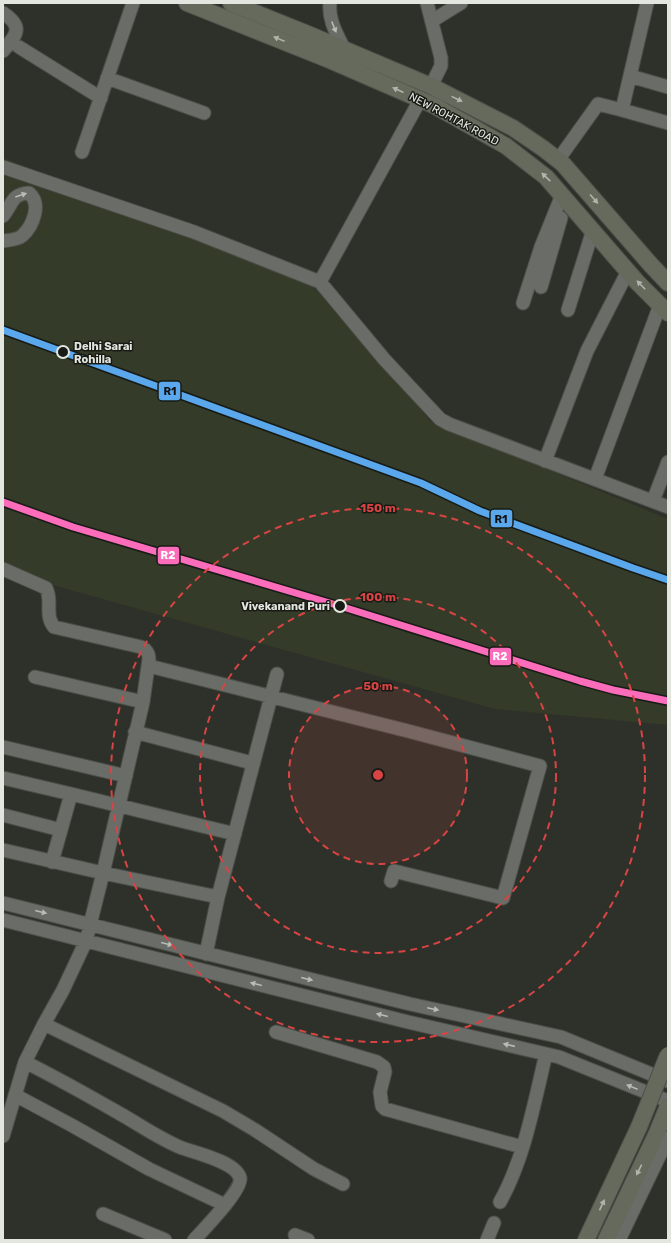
<svg xmlns="http://www.w3.org/2000/svg" width="671" height="1243" font-family="Rubik,sans-serif">
  <style>
    .built { fill: #343b29 }
    .lines { fill: none; stroke-linecap: round; stroke-linejoin: round }
    .minor-casing { stroke: #4c4e48; stroke-width: 15 }
    .major-casing { stroke: #4c4e48; stroke-width: 18 }
    .minor { stroke: #6a6c67; stroke-width: 13 }
    .major { stroke: #656a5d; stroke-width: 16 }
    .major-bridge-casing { stroke: #4c4e48; stroke-width: 18; stroke-linecap: butt }
    .major-bridge { stroke: #656a5d; stroke-width: 16 }
    .rail-1-casing { stroke: #181b15; stroke-width: 10 }
    .rail-2-casing { stroke: #181b15; stroke-width: 10 }
    .rail-1 { stroke: #5aa8eb; stroke-width: 7 }
    .rail-2 { stroke: #fb6dba; stroke-width: 7 }
    .oneway { fill: #b9bbb4 }
    .oneway2 { fill: #b1b4aa }
    .ring { fill: none; stroke: #d84443; stroke-width: 2; stroke-dasharray: 7 5 }
    .stop-dot { fill: #181b15; stroke: #e3e6de; stroke-width: 2 }
    .labels { text-anchor: middle; dominant-baseline: central; stroke-width: 3; stroke-linejoin: round; paint-order: stroke }
    .street-label { font-size: 11px; fill: #e3e6de; stroke: #181b15 }
    .stop-label { font-size: 11px; font-weight: bold; fill: #e3e6de; stroke: #181b15; text-anchor: start }
    .centre { fill: #d84443; stroke: #181b15; stroke-width: 2 }
    .ring-label { font-size: 12px; text-anchor: middle; font-weight: bold; fill: #d84443; stroke: #181b15; stroke-width: 3; stroke-linejoin: round; paint-order: stroke }
    .line-badge { stroke: #181b15; stroke-width: 1.5 }
    .badge-label { font-size: 11px; text-anchor: middle; font-weight: bold; fill: #fff }
    .pale-badge-label { font-size: 11px; text-anchor: middle; font-weight: bold; fill: #111 }
  </style>
  <rect width="100%" height="100%" fill="#2e312a"/>
  <path class="built" d="M3,158L259,254L341,305L430,421L668,519V725L495,709L3,571Z"/>
  <g class="lines">
    <g class="minor-casing">
      <path id="minor" d="M330,3C328,20 337,34 344,49
        M427,3L441,58V66L431,86
        M3,13C24,27 17,34 3,51
        M432,21L461,3
        M19,47L101,98
        M630,76L668,87
        M107,78L204,113
        M622,110L647,3
        M82,152L133,3
        M558,160L598,104L622,110L668,123
        M3,167L194,232L320,282L384,359L440,419L449,424L668,507
        M3,216C13,204 11,194 29,193C42,204 33,226 22,236C17,240 9,240 3,241
        M320,282L420,100
        M541,287L561,218
        M523,303L541,247L562,195
        M568,310L593,230
        M545,461L587,351L628,271
        M595,479L660,305
        M653,501L668,462
        M3,569L46,588C53,600 44,615 54,627L141,647C147,650 149,653 149,659L143,702L103,873L86,941L63,990L44,1024L25,1062L3,1136
        M149,666L408,731L540,766L503,898L394,871L391,881
        M35,677L143,702
        M135,732L252,763
        M3,747L126,776
        M3,778L71,794L52,862
        M71,794L235,834
        M3,815L61,830
        M3,850L103,873L218,897L206,954
        M218,897L277,674
        M3,903L410,1004L561,1037L668,1081
        M3,920L408,1022L559,1057L668,1101
        M44,1024L223,1111L255,1130L314,1169L343,1184
        M276,1032L377,1062L384,1067L385,1072L380,1092L382,1106L385,1109L522,1147
        M25,1062C59,1079 91,1097 124,1116C143,1127 162,1140 182,1148C196,1153 236,1162 240,1178C243,1189 203,1230 194,1240
        M15,1095L73,1126L149,1169L225,1205
        M500,1202C525,1157 534,1103 546,1054
        M103,1214L165,1240
        M295,1235L308,1240
        M487,1240L494,1223
        M619,1240L668,1138"/>
    </g>
    <g class="major-casing">
      <path id="major" d="M187,3L327,59L433,105L506,146L546,177L637,282L668,313
        M231,3L308,34L431,86L513,128L544,149L563,164L651,265L668,283
        M586,1240L639,1127
        M606,1240L656,1135L668,1106"/>
    </g>
    <use href="#minor" class="minor"/>
    <use href="#major" class="major"/>
    <g class="major-bridge-casing">
      <path id="major-bridge" d="M639,1127L668,1055"/>
    </g>
    <use href="#major-bridge" class="major-bridge"/>
    <g class="rail-1-casing">
      <path id="rail-1" d="M3,330L421,483L480,511L633,568L668,580"/>
    </g>
    <g class="rail-2-casing">
      <path id="rail-2" d="M3,502L73,527L343,607L580,681L613,690L668,701"/>
    </g>
    <use href="#rail-1" class="rail-1"/>
    <use href="#rail-2" class="rail-2"/>
  </g>
  <defs><path id="oneway-solid" d="M-6-.8H1V-3.2L6.5 0L1 3.2V.8H-6Z"/></defs>
  <g class="oneway">
    <use href="#oneway-solid" transform="translate(334 27) rotate(68)"/>
    <use href="#oneway-solid" transform="translate(21 195) rotate(-19)"/>
    <use href="#oneway-solid" transform="translate(41 912) rotate(14)"/>
    <use href="#oneway-solid" transform="translate(167 944) rotate(14)"/>
    <use href="#oneway-solid" transform="translate(307 979) rotate(14)"/>
    <use href="#oneway-solid" transform="translate(256 984) rotate(-166)"/>
    <use href="#oneway-solid" transform="translate(433 1009) rotate(12)"/>
    <use href="#oneway-solid" transform="translate(382 1015) rotate(-166)"/>
    <use href="#oneway-solid" transform="translate(509 1045) rotate(-167)"/>
    <use href="#oneway-solid" transform="translate(632 1087) rotate(-158)"/>
  </g>
  <g class="oneway2">
    <use href="#oneway-solid" transform="translate(279 39) rotate(-158)"/>
    <use href="#oneway-solid" transform="translate(398 90) rotate(-156)"/>
    <use href="#oneway-solid" transform="translate(457 99) rotate(26)"/>
    <use href="#oneway-solid" transform="translate(546 177) rotate(-137)"/>
    <use href="#oneway-solid" transform="translate(594 199) rotate(49)"/>
    <use href="#oneway-solid" transform="translate(641 285) rotate(-134)"/>
    <use href="#oneway-solid" transform="translate(639 1170) rotate(116)"/>
    <use href="#oneway-solid" transform="translate(602 1205) rotate(-65)"/>
  </g>
  <circle cx="378" cy="775" r="89" fill="#d84443" fill-opacity=".12"/>
  <g class="ring">
    <circle cx="378" cy="775" r="89"/>
    <circle cx="378" cy="775" r="178"/>
    <circle cx="378" cy="775" r="267"/>
  </g>
  <g class="stop-dot">
    <circle cx="63" cy="352" r="6"/>
    <circle cx="340" cy="606" r="6"/>
  </g>
  <g class="labels">
    <g class="street-label">
      <text transform="translate(454 119) rotate(28)">NEW ROHTAK ROAD</text>
    </g>
    <g class="stop-label">
      <text x="74" y="346">Delhi Sarai<tspan x="74" dy="13">Rohilla</tspan></text>
      <text x="330" y="606" text-anchor="end">Vivekanand Puri</text>
    </g>
  </g>
  <circle cx="378" cy="775" r="6" class="centre"/>
  <g class="ring-label">
    <text x="378" y="512">150 m</text>
    <text x="378" y="601">100 m</text>
    <text x="378" y="690">50 m</text>
  </g>
  <g class="line-badge">
    <rect x="158" y="381" width="23" height="20" rx="4" fill="#5aa8eb"/>
    <rect x="490" y="509" width="23" height="19" rx="4" fill="#5aa8eb"/>
    <rect x="157" y="546" width="23" height="19" rx="4" fill="#fb6dba"/>
    <rect x="489" y="647" width="23" height="19" rx="4" fill="#fb6dba"/>
  </g>
  <g class="badge-label">
    <text x="168" y="559">R2</text>
    <text x="500" y="660">R2</text>
  </g>
  <g class="pale-badge-label">
    <text x="170" y="395">R1</text>
    <text x="501" y="523">R1</text>
  </g>
  <rect width="671" height="1243" fill="none" stroke="#e3e6de" stroke-width="8"/>
</svg>
